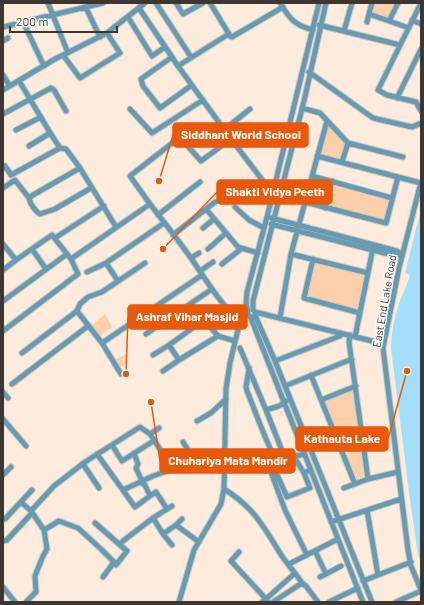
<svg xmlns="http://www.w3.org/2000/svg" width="424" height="605" font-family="Barlow,sans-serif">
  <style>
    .green { fill: #fdcfaa }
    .water { fill: #a3defa }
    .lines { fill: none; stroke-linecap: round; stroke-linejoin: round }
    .minor-casing { stroke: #d7c8bb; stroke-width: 7 }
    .minor { stroke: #669bb4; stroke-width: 5 }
    .labels { text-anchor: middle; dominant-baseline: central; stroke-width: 3; stroke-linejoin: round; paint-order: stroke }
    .street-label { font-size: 11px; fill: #3d3631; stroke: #fdfdfd }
    .leader { fill: none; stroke: #e8590c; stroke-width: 1.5 }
    .callout-dot { fill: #e8590c; stroke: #fdfdfd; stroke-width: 1.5 }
    .callout { fill: #e8590c; stroke: #e8590c; stroke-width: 1.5 }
    .callout-label { font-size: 12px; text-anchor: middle; font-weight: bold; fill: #fff }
  </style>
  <rect width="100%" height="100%" fill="#fdecde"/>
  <path class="green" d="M375,3H395L388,18L373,12Z
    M327,125L346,144L342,160L320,154Z
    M333,184L390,199L384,220L328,206Z
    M314,262L365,275L358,310L307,297Z
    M105,314L112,327L98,337L90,327Z
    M126,354L128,363L119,368L115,360Z
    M355,389L366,478L356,481L324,401Z"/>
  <path class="water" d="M421,209V562L418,555L410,500L391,348C391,332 396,310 402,296C405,288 408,283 410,275L405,273Z"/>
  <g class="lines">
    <g class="minor-casing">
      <path id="minor" d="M48,3L68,53
        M156,3L191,57
        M176,3L183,14L203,3
        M210,3L229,34
        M280,3C290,19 294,25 313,30
        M372,3L369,14L409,28
        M421,3L378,90L387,95L416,102L421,111
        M86,8L100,37
        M139,8L178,66
        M128,17L152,56L165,47
        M412,20L421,24
        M389,21L398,3
        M367,22L369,14
        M24,24L27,21L103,3
        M319,25L400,45
        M3,27L20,23L24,24L44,66
        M344,31L352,3
        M3,41L8,38
        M63,55L80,78L120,53L107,33
        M172,57L141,79L143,86L160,108L192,85
        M309,72L373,118L412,127L421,123
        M3,75L10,86
        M19,81C33,103 45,126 60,148
        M3,90L55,59L107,33L145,3
        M397,98L421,49
        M302,108L320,113L348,143L342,162
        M130,109L152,133L203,100
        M3,114L51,88L54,90L66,111
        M225,129L250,109
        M16,130L41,117
        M202,132L185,143L201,161L231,139L273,194
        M231,139L178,66L227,35L232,37L283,7
        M348,143L403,157
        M29,146L50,133
        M238,147L261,130
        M317,156L421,183
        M3,168L5,166L11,175L60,148L66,149L80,168L116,227
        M80,168L33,195L29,198C30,204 36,212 40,214L55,209L91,188
        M312,176L392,198
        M421,182L399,268L383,348L408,550L411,566L421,590
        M3,188L15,180L29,198
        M243,198L264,182
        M215,202L206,209L238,247L258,253
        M305,202L386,223L398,177
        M150,204L130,176L180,137L185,143
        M235,207L249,220L264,228
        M325,208L332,181
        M158,215L200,182
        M271,218L397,251L402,255
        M271,224L396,256L402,255
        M203,228L214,219
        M173,235L206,209
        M55,238L104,206
        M3,244L16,260L52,235L71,259L150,204C164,222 178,240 191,258C206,280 220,304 240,321
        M32,249L46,269
        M208,249L226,233
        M291,254L368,273
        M191,258L199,253
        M313,259L304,298L360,313
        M106,263L118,281
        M222,264L241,249
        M3,270L16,260
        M200,271L213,262
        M87,272L106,263L164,223
        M3,301L67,254
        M253,310V301L304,101L326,3
        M77,311L102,343L202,275
        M248,311L246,303L247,292L267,217L319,3
        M255,312L384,344
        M255,315L275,361L372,602
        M250,316L363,602
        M280,318L291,254L327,121
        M3,331L78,274L71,259
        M146,334L212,289
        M350,335L349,342L368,479
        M218,336L204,320L169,345L179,360L218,336L235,341
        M355,337L373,248
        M102,343L121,374
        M240,348L266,410
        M22,353L77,311L80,304L88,297L102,292L145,263
        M153,355L169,345
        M275,361L340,336L341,333
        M249,368L246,387L247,391C251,400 269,450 273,453L281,451V448L266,410L279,406L286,401
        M163,371L179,360
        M311,375L355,484
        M12,384L88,326
        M285,386L352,359
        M3,392L8,398
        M321,400L356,386
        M3,419L26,446
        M197,421L211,413L226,399
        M159,428L150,434L173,469L202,467L224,468
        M183,442L199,467
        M112,445L122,461L155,440
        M134,453L138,464L136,468L142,481
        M97,454L135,507L150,496L145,485L140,482L123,490
        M224,461L236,463L242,470L304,454
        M83,464L99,488
        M268,464L285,510L307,555
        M304,473L310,488L287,497L274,468L290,461L296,460L304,473L310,470
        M3,475L11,467
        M140,482L153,476L173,469
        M344,488L368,479L398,472
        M224,489C252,506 263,525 280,553C286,563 295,572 302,583
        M150,496L156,492L167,509
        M21,502L31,511
        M367,510L378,575
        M153,518L172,506
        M5,519L32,490
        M331,522L401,499
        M95,523L119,544
        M176,525L182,519
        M44,530L59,521L78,528L101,549L114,562L103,577
        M163,534L172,545
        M3,541L7,540L32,513
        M315,551L326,574L341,566
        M239,552L231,561L266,599L295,573
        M114,562L116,565L127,551L119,544L153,518L163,534L176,525L199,542
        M289,564L338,539
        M320,577L326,574
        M363,581L411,562
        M3,587L15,602
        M26,602L36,592L35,576L43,556L47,549L44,530L31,511L54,486L85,462L140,427L150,434
        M179,602L194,550L221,504L224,489L226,389L230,363L240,321L244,316L248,314
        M262,602L266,599L268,602
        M273,602L302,583L306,586L318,602
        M329,602L358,588
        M396,602L421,591"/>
    </g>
    <use href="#minor" class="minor"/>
  </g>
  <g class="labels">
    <g class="street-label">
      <text transform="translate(384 301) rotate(-80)">East End Lake Road</text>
    </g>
  </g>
  <path class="leader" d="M159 181L173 135M163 249L217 192M126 374L128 317M407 371L388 439M151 402L160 461"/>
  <g class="callout-dot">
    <circle cx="159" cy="181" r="4"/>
    <circle cx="163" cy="249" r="4"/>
    <circle cx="126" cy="374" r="4"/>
    <circle cx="407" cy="371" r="4"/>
    <circle cx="151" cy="402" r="4"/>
  </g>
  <g class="callout">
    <rect x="173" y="123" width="135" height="24" rx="4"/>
    <rect x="217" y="180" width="115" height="24" rx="4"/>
    <rect x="128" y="305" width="119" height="24" rx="4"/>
    <rect x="296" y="427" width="92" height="24" rx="4"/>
    <rect x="160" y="449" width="135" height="24" rx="4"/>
  </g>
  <g class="callout-label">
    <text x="241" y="139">Siddhant World School</text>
    <text x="275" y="196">Shakti Vidya Peeth</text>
    <text x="187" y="321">Ashraf Vihar Masjid</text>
    <text x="342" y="443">Kathauta Lake</text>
    <text x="228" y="465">Chuhariya Mata Mandir</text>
  </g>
  <rect width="424" height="605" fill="none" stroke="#3d3631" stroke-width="8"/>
  <path d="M10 26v6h107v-6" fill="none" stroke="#3d3631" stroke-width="2"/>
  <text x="16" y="26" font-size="12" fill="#3d3631" stroke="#fdfdfd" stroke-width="3" paint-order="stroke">200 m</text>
</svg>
